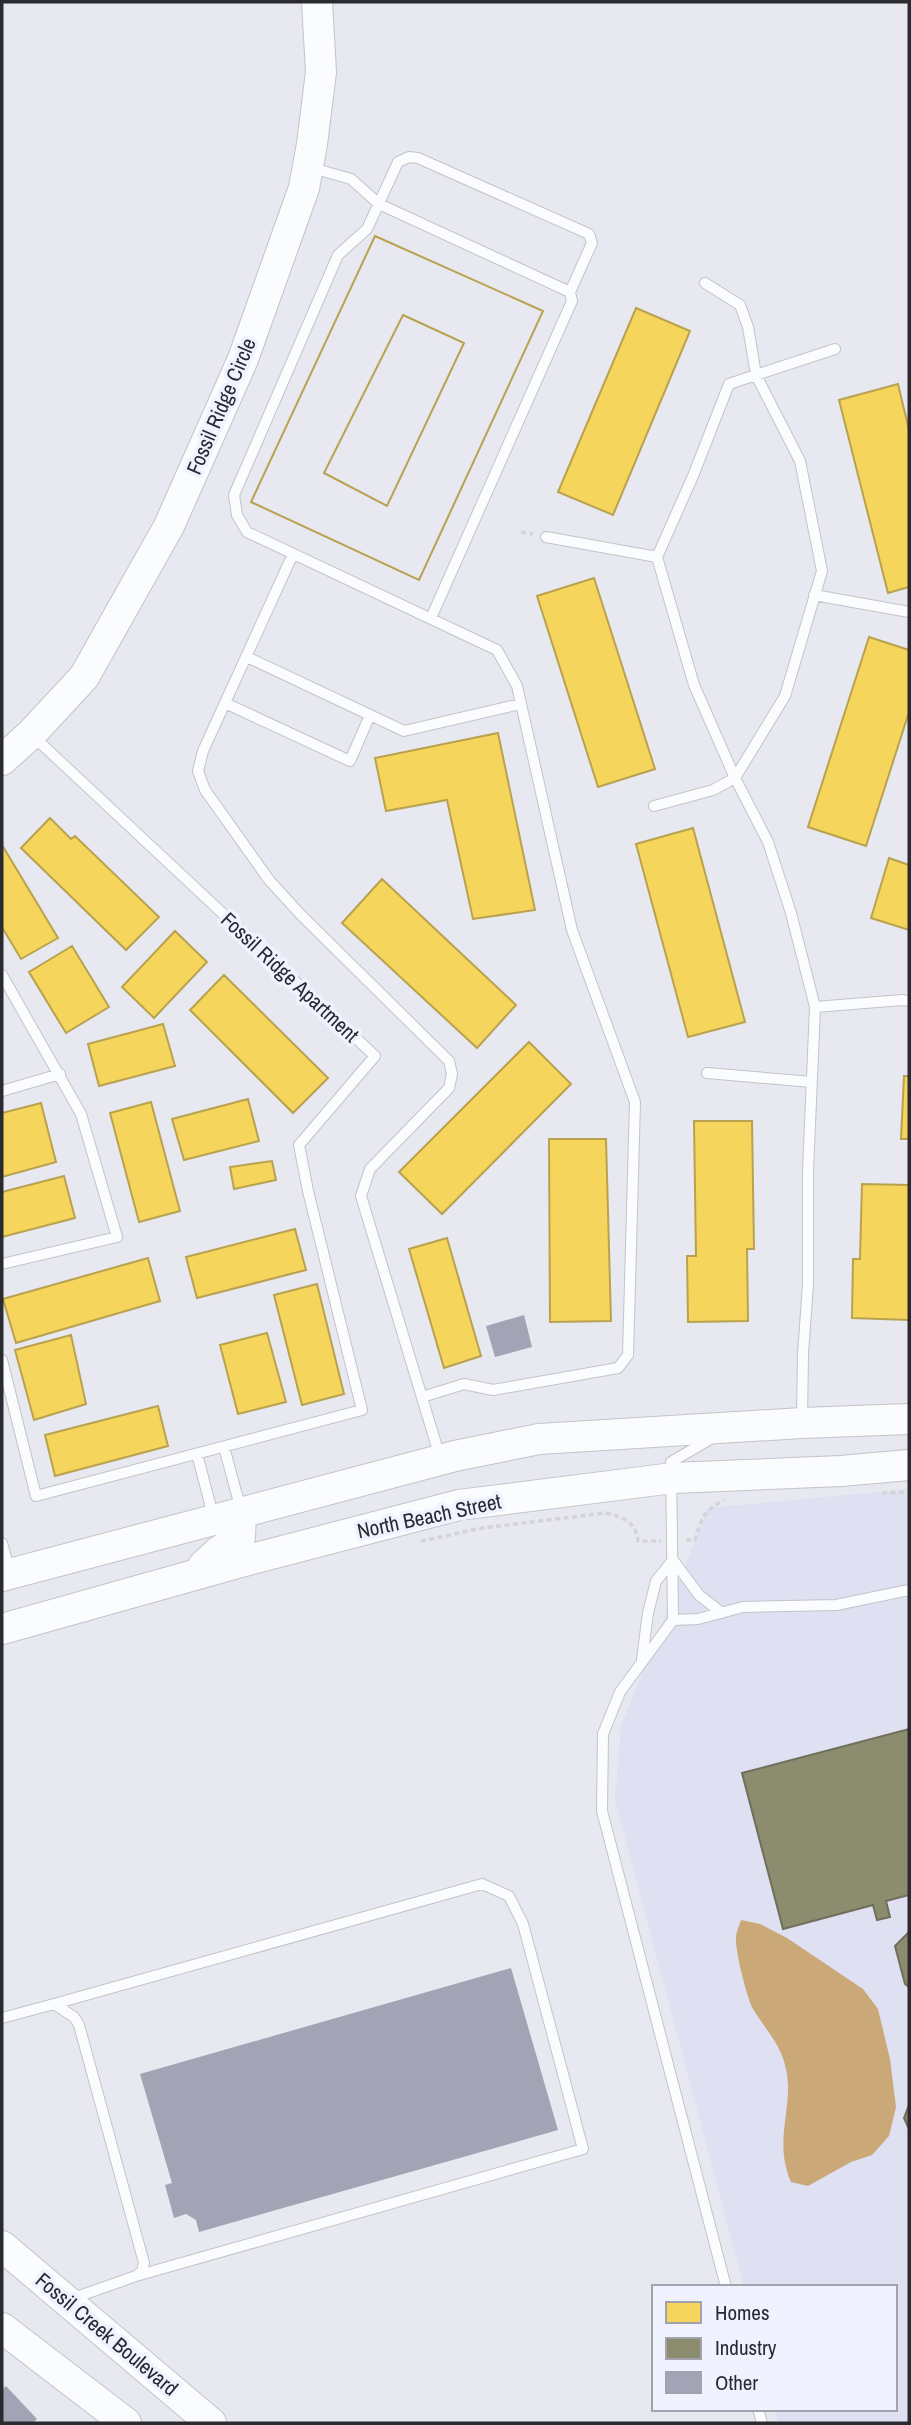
<svg xmlns="http://www.w3.org/2000/svg" width="911" height="2425" font-family="'Archivo Narrow',sans-serif">
  <style>
    .built { fill: #dfe0f1 }
    .water { fill: #caa878 }
    .homes { fill: #f6d55c; stroke: #b9a24f; stroke-width: 2; fill-rule: evenodd }
    .industry { fill: #8c8c6e; stroke: #6f6f5c; stroke-width: 2 }
    .building { fill: #a2a3b4 }
    .lines { fill: none; stroke-linecap: round; stroke-linejoin: round }
    .lane-casing { stroke: #c3c4ca; stroke-width: 12 }
    .secondary-casing { stroke: #c3c4ca; stroke-width: 32 }
    .path { stroke: #d3d4d6; stroke-width: 3.5; stroke-dasharray: 5 3.5; stroke-linecap: butt }
    .lane { stroke: #fbfcfd; stroke-width: 10 }
    .secondary { stroke: #fbfcfd; stroke-width: 30 }
    .labels { text-anchor: middle; dominant-baseline: central; stroke-width: 7; stroke-linejoin: round; paint-order: stroke }
    .street-label { font-size: 21px; fill: #2a2b31; stroke: #f1f2ff }
  </style>
  <rect width="100%" height="100%" fill="#e7e8f0"/>
  <path class="built" d="M909,1489V2423H778L775,2409H895V2287H744L615,1800L621,1726L708,1508Z"/>
  <path class="water" d="M741,1920L760,1924L787,1938L863,1989L878,2009L890,2059L896,2107L889,2136L872,2155L851,2162L808,2186L791,2182C772,2139 796,2104 785,2065C780,2044 764,2027 753,2009C747,1999 736,1953 736,1941C735,1934 739,1927 741,1920Z"/>
  <path class="homes" d="M375,236L543,311L419,580L251,502ZM403,315L464,343L387,506L324,473Z
    M375,236L543,311L419,580L251,502ZM403,315L464,343L387,506L324,473Z
    M636,308L690,331L613,515L558,492Z
    M898,384L909,430V587L888,593L839,400Z
    M594,578L655,769L598,787L537,596Z
    M869,637L909,650V712L866,846L808,827Z
    M498,733L535,910L473,919L447,800L386,811L375,758Z
    M50,818L71,839L75,836L159,917L126,950L21,848Z
    M693,828L745,1022L688,1037L636,844Z
    M2,845L58,938L21,959L2,927Z
    M889,858L909,865V930L871,918Z
    M382,879L516,1005L477,1048L342,923Z
    M175,931L207,962L154,1018L122,987Z
    M72,946L109,1007L66,1033L29,972Z
    M224,975L328,1078L293,1113L190,1010Z
    M163,1024L175,1066L99,1086L88,1044Z
    M529,1042L571,1084L442,1214L399,1172Z
    M904,1076H909V1139H901Z
    M248,1099L259,1141L184,1160L172,1119Z
    M151,1102L180,1211L139,1222L110,1113Z
    M41,1103L56,1162L2,1177V1113Z
    M694,1121H752L754,1249H747L748,1321L688,1322L687,1256H696Z
    M549,1139H606L611,1321L550,1322Z
    M272,1161L276,1180L234,1189L230,1167Z
    M64,1176L75,1218L2,1237V1192Z
    M862,1184L909,1185V1320L852,1318L853,1259H860Z
    M295,1229L306,1270L197,1298L186,1257Z
    M447,1238L481,1356L444,1368L409,1249Z
    M148,1258L160,1301L16,1343L3,1299Z
    M317,1284L344,1394L302,1405L274,1295Z
    M267,1333L286,1402L238,1414L220,1345Z
    M71,1335L86,1404L34,1420L15,1350Z
    M158,1406L168,1446L55,1476L45,1435Z"/>
  <path class="industry" d="M909,1729V1895L886,1901L890,1917L877,1920L873,1905L783,1929L742,1773Z
    M909,1932V1987L905,1984L895,1946Z
    M909,2105V2129L904,2118Z"/>
  <path class="building" d="M524,1315L532,1347L495,1357L486,1326Z
    M511,1968L558,2130L199,2232L196,2220L186,2214L174,2218L165,2185L172,2183L140,2074Z
    M6,2386L37,2419L33,2423H2V2390Z"/>
  <g class="lines">
    <g class="lane-casing">
      <path id="lane" d="M309,167L351,179L379,204L570,292L572,301L431,618
        M705,283L740,305L748,327L756,375L835,349
        M546,537L657,557
        M293,554L203,751L198,771L205,790L269,880L301,915L449,1061L452,1074L449,1088L370,1169L361,1196L440,1457
        M814,595L909,612
        M247,657L404,731L520,704
        M225,703L350,761L370,715
        M654,806L713,790L735,778L785,696L822,571L800,461L756,375L729,384L693,476L657,557L694,685L735,778L768,842L791,913L815,1007L808,1171V1284L803,1354L802,1419
        M2,975L81,1114L117,1237L2,1264
        M815,1007L902,1000L909,1001
        M707,1073L812,1082
        M2,1091L60,1074
        M2,1360L36,1496L362,1410L308,1191L299,1145L375,1056L33,736
        M422,1397L464,1384L493,1390L618,1368L628,1355L635,1102L572,930L517,686L497,650L247,532L237,515L234,495L338,255L367,229L398,162L409,157L418,158L589,234L592,243L570,292
        M714,1437L671,1462L673,1620L620,1692L603,1734L602,1811L726,2287
        M224,1447L241,1510
        M197,1454L214,1519
        M2,1543L10,1571
        M673,1620L698,1619L743,1607L836,1605L909,1590
        M642,1659L648,1613L656,1581L673,1560L699,1595L722,1613
        M54,2004L482,1884L509,1896L523,1924L583,2149L136,2276
        M2,2018L54,2004L74,2017L79,2025L144,2263L142,2271L136,2276L82,2295L79,2307
        M758,2409L762,2423"/>
    </g>
    <g class="secondary-casing">
      <path id="secondary" d="M2,760L31,734L84,677L169,526L243,359L304,188L312,144L321,72L317,2
        M203,1566L218,1552L240,1538L241,1513
        M2,1576L455,1456L539,1439L802,1423L909,1419
        M2,1629L237,1563L459,1505L673,1478L841,1471L909,1465
        M2,2246L211,2423
        M2,2328L126,2423"/>
    </g>
    <path class="path" d="M521,532L533,534
      M882,1493L909,1492
      M686,1540H695C701,1519 704,1510 724,1500
      M421,1541L482,1528L606,1513C623,1517 636,1522 638,1541H661"/>
    <use href="#lane" class="lane"/>
    <use href="#secondary" class="secondary"/>
  </g>
  <g class="labels">
    <g class="street-label">
      <text transform="translate(221 406) rotate(-67)">Fossil Ridge Circle</text>
      <text transform="translate(290 977) rotate(43)">Fossil Ridge Apartment</text>
      <text transform="translate(429 1516) rotate(-12)">North Beach Street</text>
      <text transform="translate(107 2334) rotate(40)">Fossil Creek Boulevard</text>
    </g>
  </g>
  <rect width="911" height="2425" fill="none" stroke="#2a2b31" stroke-width="7"/>
  <rect x="652" y="2285" width="245" height="126" fill="#f1f2ff" stroke="#a1a2ad" stroke-width="2"/>
  <rect x="666" y="2302" width="35" height="21" fill="#f6d55c" stroke="#a1a2ad" stroke-width="2"/>
  <text x="715" y="2320" font-size="21" fill="#2a2b31">Homes</text>
  <rect x="666" y="2338" width="35" height="21" fill="#8c8c6e" stroke="#a1a2ad" stroke-width="2"/>
  <text x="715" y="2355" font-size="21" fill="#2a2b31">Industry</text>
  <rect x="666" y="2372" width="35" height="21" fill="#a2a3b4" stroke="#a1a2ad" stroke-width="2"/>
  <text x="715" y="2390" font-size="21" fill="#2a2b31">Other</text>
</svg>
